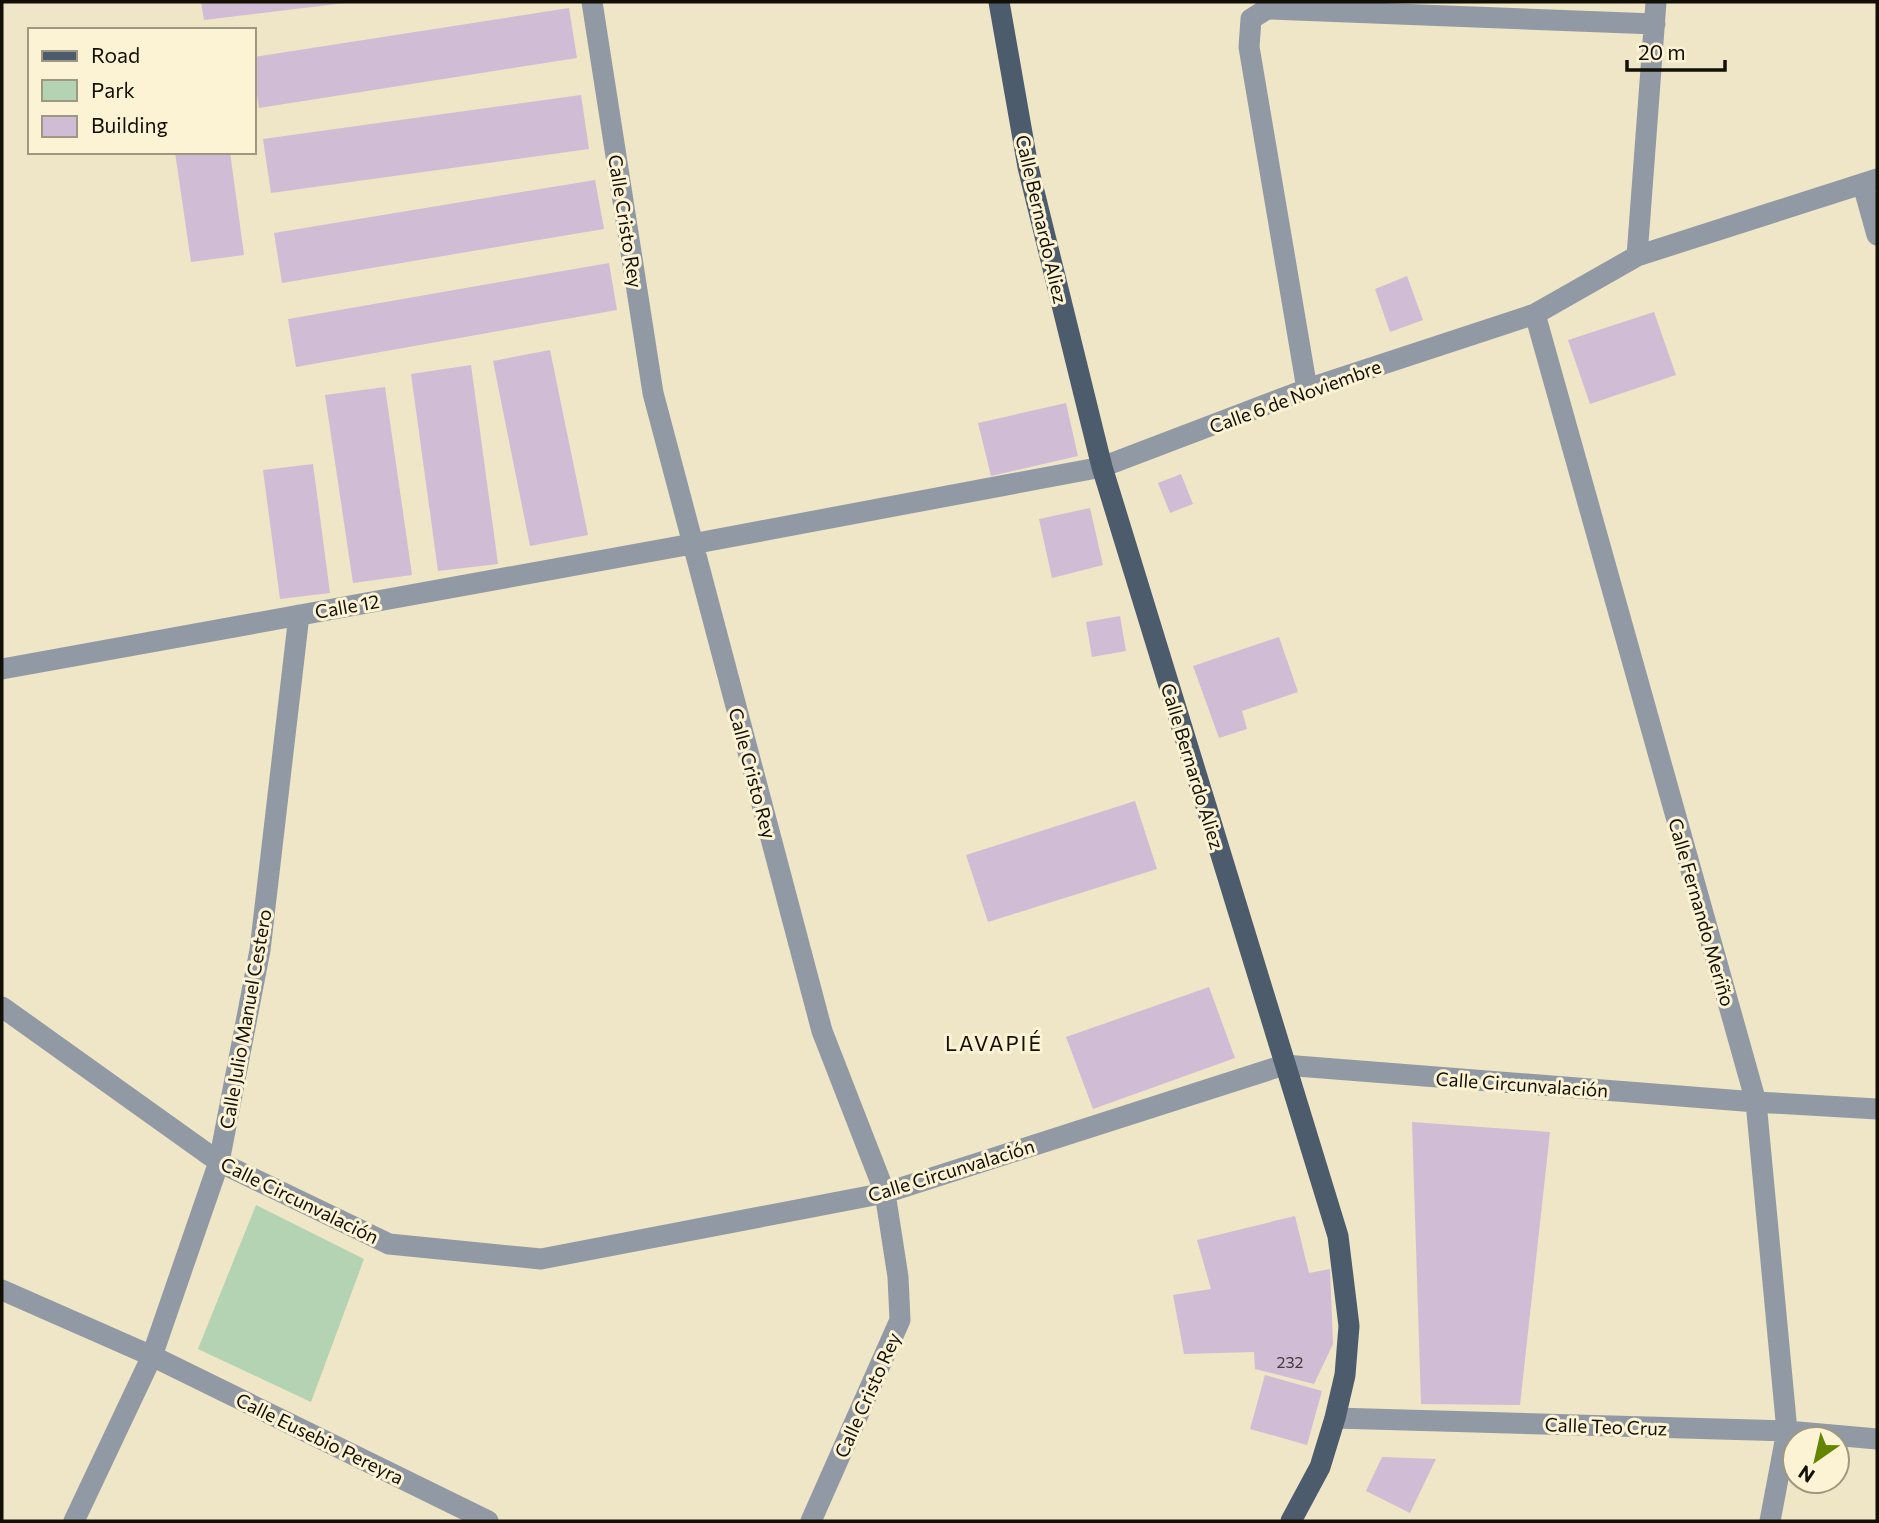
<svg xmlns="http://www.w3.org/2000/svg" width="1879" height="1523" font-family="Commissioner,sans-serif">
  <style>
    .green { fill: #b4d3b2 }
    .building { fill: #d1bcd5 }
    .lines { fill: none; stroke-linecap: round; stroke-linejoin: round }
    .minor { stroke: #919aa4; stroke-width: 21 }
    .major { stroke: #4c5c6d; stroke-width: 21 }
    .labels { text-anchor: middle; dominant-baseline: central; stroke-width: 6; stroke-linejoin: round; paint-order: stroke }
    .number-label { font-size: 16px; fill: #423a39 }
    .street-label { font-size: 19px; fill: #120f05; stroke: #fcf2d4 }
    .neighbourhood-label { font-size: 21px; letter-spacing: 2px; fill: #120f05; stroke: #fcf2d4 }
  </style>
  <rect width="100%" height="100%" fill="#efe5c7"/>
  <path class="green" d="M256,1205L364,1259L311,1402L198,1349Z"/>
  <path class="building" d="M201,2H345V3L204,20Z
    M569,8L577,58L259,108L254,76V57Z
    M581,95L589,149L271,193L263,139Z
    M175,152H230L244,255L191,262Z
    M595,180L604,229L282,283L274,233Z
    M609,263L617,310L296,367L288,319Z
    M1407,276L1423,320L1390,332L1375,289Z
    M1654,312L1676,375L1590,404L1568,340Z
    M550,350L588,535L530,546L493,361Z
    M471,365L498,564L438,571L411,374Z
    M385,387L412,575L353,583L325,395Z
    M1066,403L1078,456L991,476L978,423Z
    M313,464L330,593L280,599L263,470Z
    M1181,474L1193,504L1170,513L1158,483Z
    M1090,508L1103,565L1052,578L1039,519Z
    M1120,616L1126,651L1092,657L1086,622Z
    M1279,637L1298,692L1242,711L1247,729L1219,738L1193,666Z
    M1135,801L1157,869L988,922L966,855Z
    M1209,987L1235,1058L1093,1109L1066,1037Z
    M1412,1122L1550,1132L1520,1405L1421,1404Z
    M1295,1216L1309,1273L1330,1269L1333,1344L1314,1384L1255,1369L1254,1352L1184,1354L1173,1295L1211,1289L1197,1240Z
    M1265,1375L1322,1391L1307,1445L1250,1429Z
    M1382,1457L1436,1459L1410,1513L1366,1491Z"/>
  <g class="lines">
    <path class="minor" d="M592,2L653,393L822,1031L885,1193L898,1277L900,1320L811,1521
      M1863,185L1877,235
      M1637,256L1656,2
      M1535,314L1756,1102L1787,1431L1770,1521
      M1307,389L1249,47L1251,19L1267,9L1655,24
      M2,669L692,544L1102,467L1307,389L1535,314L1637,256L1877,179
      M2,1007L219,1162L389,1244L541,1259L885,1193L1284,1065L1756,1102L1877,1109
      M2,1290L152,1356L488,1521
      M1335,1418L1787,1431L1877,1439
      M74,1521L152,1356L219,1162L260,950L299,615"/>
    <path class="major" d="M999,2L1028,167L1102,467L1338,1236L1349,1326L1345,1375L1335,1418L1320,1467L1291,1521"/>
  </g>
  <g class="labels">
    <g class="number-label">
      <text x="1290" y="1361">232</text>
    </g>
    <g class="street-label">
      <text transform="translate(1042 219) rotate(77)">Calle Bernardo Aliez</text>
      <text transform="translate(626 221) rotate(81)">Calle Cristo Rey</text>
      <text transform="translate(1295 396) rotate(-20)">Calle 6 de Noviembre</text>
      <text transform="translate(347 606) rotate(-10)">Calle 12</text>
      <text transform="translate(1193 766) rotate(73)">Calle Bernardo Aliez</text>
      <text transform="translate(753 773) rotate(75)">Calle Cristo Rey</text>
      <text transform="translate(1702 912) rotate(74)">Calle Fernando Meriño</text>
      <text transform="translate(245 1019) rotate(-80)">Calle Julio Manuel Cestero</text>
      <text transform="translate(1522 1084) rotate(4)">Calle Circunvalación</text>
      <text transform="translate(951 1170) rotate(-17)">Calle Circunvalación</text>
      <text transform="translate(300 1200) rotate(26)">Calle Circunvalación</text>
      <text transform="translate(867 1395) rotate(-66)">Calle Cristo Rey</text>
      <text transform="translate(1606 1426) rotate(2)">Calle Teo Cruz</text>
      <text transform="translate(320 1438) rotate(26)">Calle Eusebio Pereyra</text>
    </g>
    <g class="neighbourhood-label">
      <text x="994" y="1042">LAVAPIÉ</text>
    </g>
  </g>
  <rect width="1879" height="1523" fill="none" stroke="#120f05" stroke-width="7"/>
  <rect x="28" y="28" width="228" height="126" fill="#fcf2d4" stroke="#9e9781" stroke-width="2"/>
  <rect x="42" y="51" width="35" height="10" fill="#4c5c6d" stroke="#9e9781" stroke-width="2"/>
  <text x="91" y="63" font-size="21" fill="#120f05">Road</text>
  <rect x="42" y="80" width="35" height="21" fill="#b4d3b2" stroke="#9e9781" stroke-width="2"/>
  <text x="91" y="98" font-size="21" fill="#120f05">Park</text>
  <rect x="42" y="116" width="35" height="21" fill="#d1bcd5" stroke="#9e9781" stroke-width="2"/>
  <text x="91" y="133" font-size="21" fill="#120f05">Building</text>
  <g transform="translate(1816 1460) rotate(214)"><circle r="33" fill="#fcf2d4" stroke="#9e9781" stroke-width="2"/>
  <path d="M0-5L12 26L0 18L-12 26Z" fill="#638500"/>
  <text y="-10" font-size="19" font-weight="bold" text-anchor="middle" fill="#120f05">N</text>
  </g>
  <path d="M1627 60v10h98v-10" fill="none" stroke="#120f05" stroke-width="3.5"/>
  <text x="1638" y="60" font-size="21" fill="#120f05" stroke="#fcf2d4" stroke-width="5" paint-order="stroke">20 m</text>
</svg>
